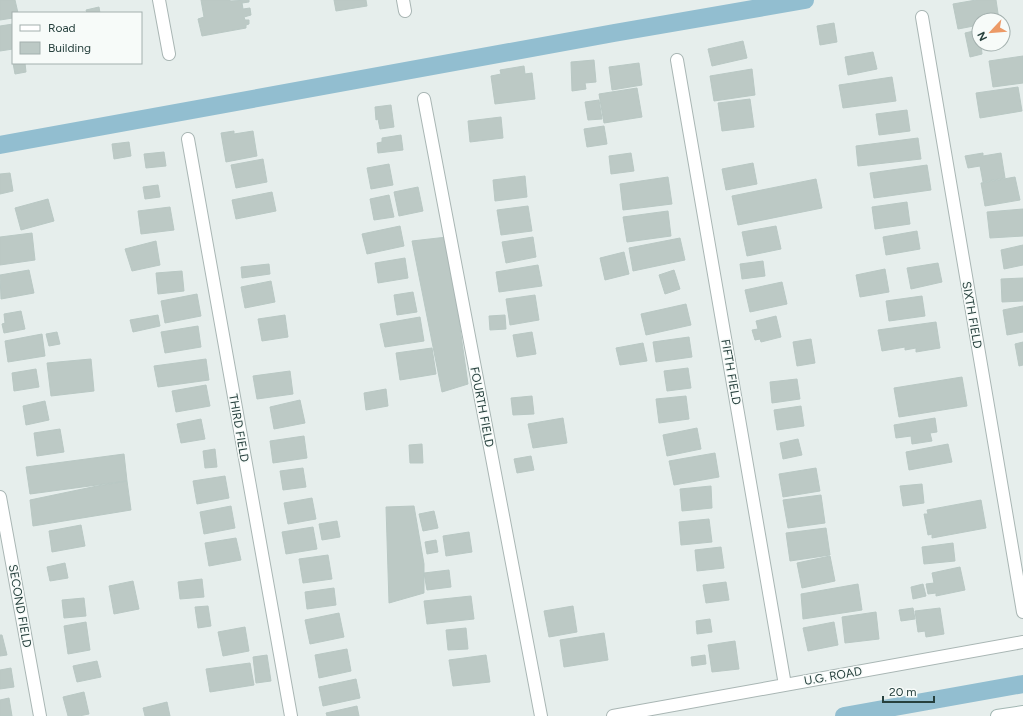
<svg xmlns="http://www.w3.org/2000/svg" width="1023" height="716" font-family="Figtree,sans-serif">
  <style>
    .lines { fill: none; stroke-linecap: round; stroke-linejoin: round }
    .canal { stroke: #92bed0; stroke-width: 18 }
    .building { fill: #bcc9c5; stroke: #b9c8c4 }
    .street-casing { stroke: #a9b6b4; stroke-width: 14 }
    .secondary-casing { stroke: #a2b7b3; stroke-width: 14 }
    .street { stroke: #fff; stroke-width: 12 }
    .secondary { stroke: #fff; stroke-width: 12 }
    .labels { text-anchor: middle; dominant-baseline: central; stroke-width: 3; stroke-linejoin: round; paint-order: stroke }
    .street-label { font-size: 12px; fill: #26403d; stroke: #f7fbf9 }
  </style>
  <rect width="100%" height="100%" fill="#e6eeec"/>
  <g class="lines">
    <path class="canal" d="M0,145L614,33L805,0
      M844,716L1023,684"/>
  </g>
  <path class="building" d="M0,0H15L18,13H13V18L0,20Z
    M201,0H230V1L249,0V2L242,3L243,9L250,8L251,15L244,17L245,20H249V24L246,25V28L202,36L198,19L204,17Z
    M334,0H366L367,6L336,11Z
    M976,0H996L999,20H979V25L958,29L953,4Z
    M99,7L100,13H87L86,10Z
    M834,23L837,42L820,45L817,26Z
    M13,24V49L0,51V26Z
    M978,30L979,44H981L982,54L970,57L965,33Z
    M743,41L747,58L712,66L708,49Z
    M873,52L877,69L848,75L845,57Z
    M1023,56V83L993,87L989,61Z
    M594,60L596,82L585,83L586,89L572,91L571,62Z
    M13,63H25L26,72L15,74Z
    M639,63L642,85L612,90L609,67Z
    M524,66L525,74L532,73L535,99L495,104L491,76L501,74L500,70Z
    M752,69L755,95L714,101L710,76Z
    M892,77L896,101L843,108L839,85Z
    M1018,87L1022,111L980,118L976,93Z
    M637,88L642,117L604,123L599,94Z
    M750,99L754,127L722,131L718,103Z
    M599,100L602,119L588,120L585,102Z
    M391,105L394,127L380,129L378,119L376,120L375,107Z
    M907,110L910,131L879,135L876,114Z
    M501,117L503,138L470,142L468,121Z
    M604,126L607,144L587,147L584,129Z
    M234,131V134L253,131L257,156L226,162L221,133Z
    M401,135L403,150L378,153L377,143L382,142V138Z
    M918,138L921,159L858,166L856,146Z
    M129,142L131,156L114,159L112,144Z
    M164,152L166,166L146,168L144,154Z
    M631,153L634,171L611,174L609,156Z
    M983,153V156L1001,153L1005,178L983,182L980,166L968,168L965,156Z
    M263,159L267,182L236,188L231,165Z
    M753,163L757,184L726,190L722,169Z
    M389,164L393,185L371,189L367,168Z
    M927,165L931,190L874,198L870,173Z
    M10,173L13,191L0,194V174Z
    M525,176L527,197L495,201L493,180Z
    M668,177L672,204L623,210L620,184Z
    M1015,177L1020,200L985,206L981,183Z
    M816,179L822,208L738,225L732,196Z
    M158,185L160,197L145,199L143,187Z
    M418,187L423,211L399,216L394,192Z
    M272,192L276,211L236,219L232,200Z
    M389,195L394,217L374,220L370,199Z
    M48,199L54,221L21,230L15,208Z
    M907,202L910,224L875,229L872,207Z
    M528,206L532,231L501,235L497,210Z
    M170,207L174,230L141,234L138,211Z
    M1023,209V236L990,238L987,212Z
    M668,211L671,236L627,242L623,217Z
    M400,226L404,246L367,254L362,234Z
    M776,226L781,249L747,256L742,232Z
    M917,231L920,249L886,255L883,237Z
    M32,233L35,260L0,265V237Z
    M447,237L468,384L442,392L412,241Z
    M533,237L536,257L506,263L502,242Z
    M680,238L685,260L633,271L629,248Z
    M156,241L160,265L132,271L125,249Z
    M1023,245V265L1004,269L1001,250Z
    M624,252L629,274L605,280L600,258Z
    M405,258L408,278L378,283L375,263Z
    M763,261L765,276L742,279L740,264Z
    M938,263L942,282L911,289L907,268Z
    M269,264L270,274L242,278L241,267Z
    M538,265L542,286L499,292L496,272Z
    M885,269L889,292L860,297L856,275Z
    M29,270L34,293L1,299L0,275Z
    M674,270L680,289L665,294L659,275Z
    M182,271L184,291L158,294L156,273Z
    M1023,278V301L1002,302L1001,279Z
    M271,281L275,302L245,308L241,287Z
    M782,282L787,304L750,312L745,290Z
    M413,292L417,312L397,315L394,295Z
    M197,294L201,316L165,323L161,301Z
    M535,295L539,320L510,325L506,299Z
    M922,296L925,316L889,321L886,301Z
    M686,304L691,325L646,335L641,314Z
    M1023,306V332L1007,335L1003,310Z
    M21,311L25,329L4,333L2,324L5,323L4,314Z
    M158,315L160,326L133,332L130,320Z
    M285,315L288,337L262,341L258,319Z
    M505,315L506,329L490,330L489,316Z
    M776,316L781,337L761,342L760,339L755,340L752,330L758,329L756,321Z
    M420,317L424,341L385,347L380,324Z
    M936,322L940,348L916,352V348L905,350V347L882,351L878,330Z
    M198,326L201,347L165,353L161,332Z
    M57,332L60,344L49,346L46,334Z
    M532,332L536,354L517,357L513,335Z
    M42,334L45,356L8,362L5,341Z
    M689,337L692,357L656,362L653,342Z
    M811,339L815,363L797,366L793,342Z
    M1023,342V365L1019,366L1015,344Z
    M643,343L647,361L620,365L616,348Z
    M432,348L436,374L400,380L396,353Z
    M91,359L94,391L51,396L47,363Z
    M206,359L209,380L158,387L154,366Z
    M688,368L691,388L667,391L664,371Z
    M36,369L39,387L14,391L12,373Z
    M290,371L293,394L257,399L253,376Z
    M962,377L967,406L899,417L894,388Z
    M797,379L800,399L772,403L770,382Z
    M206,385L210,406L176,412L172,391Z
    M386,389L388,406L366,410L364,393Z
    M532,396L534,414L513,415L511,398Z
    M686,396L689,419L659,423L656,399Z
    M300,400L305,423L274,429L270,407Z
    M45,401L49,420L26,425L23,406Z
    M801,406L804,426L777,430L774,410Z
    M563,418L567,443L533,448L528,424Z
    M935,418L937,432L930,433L932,441L912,444L911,436L896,438L894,425Z
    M201,419L205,439L181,443L177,424Z
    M697,428L701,449L667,456L663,435Z
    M60,429L64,452L37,456L34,433Z
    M304,436L307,458L273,463L270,441Z
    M798,439L802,455L783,459L780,443Z
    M422,444L423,463H410L409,445Z
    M948,444L952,462L909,470L906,452Z
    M215,449L217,467L205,468L203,451Z
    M715,453L719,477L674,485L669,461Z
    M124,454L127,481L30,494L26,467Z
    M531,456L534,470L517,473L514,459Z
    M303,468L306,487L283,490L280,471Z
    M816,468L820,491L783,497L779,474Z
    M225,476L229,498L197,504L193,481Z
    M127,481L131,510L33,526L30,500L97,486Z
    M922,484L924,503L903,506L900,486Z
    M711,486L712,508L682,511L680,489Z
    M821,495L825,523L788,528L783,500Z
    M312,498L316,519L288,524L284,503Z
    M981,500L986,528L932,538V534L928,535L924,514H928L927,510Z
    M231,506L235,528L204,534L200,512Z
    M414,506L424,564V593L389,603L386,507Z
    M434,511L438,528L423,531L419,514Z
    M709,519L712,542L681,545L679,522Z
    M337,521L340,537L322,540L319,524Z
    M81,525L85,546L52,552L49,531Z
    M313,527L317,549L286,554L282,532Z
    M826,528L830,555L790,561L786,533Z
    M469,532L472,552L446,556L443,536Z
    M236,538L241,560L209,566L205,543Z
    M436,540L438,552L427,554L425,542Z
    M953,543L955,561L924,564L922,547Z
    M721,547L724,568L697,571L695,550Z
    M328,555L332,579L303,583L299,559Z
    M830,556L835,581L802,588L797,563Z
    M65,563L68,578L50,581L47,567Z
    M960,567L965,590L936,596V593L928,594L926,584L934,583L932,573Z
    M449,570L451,587L427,590L424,573Z
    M202,579L204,597L180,599L178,582Z
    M133,581L139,609L114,614L109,586Z
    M726,582L729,600L706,603L703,585Z
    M858,584L862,610L803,619L801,594Z
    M923,584L926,596L913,599L911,587Z
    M334,588L336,605L307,609L305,592Z
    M471,596L474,619L427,624L424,601Z
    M84,598L86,616L64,618L62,600Z
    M208,606L211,626L198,628L195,607Z
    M573,606L577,632L549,637L544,611Z
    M913,608L915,619L901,621L899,610Z
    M940,608L944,634L926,637L925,631L918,632L915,611Z
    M876,612L879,639L845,643L842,617Z
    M339,613L344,637L310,644L305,620Z
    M710,619L712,632L697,634L696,621Z
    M86,622L90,650L68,654L64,626Z
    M834,622L838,645L808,651L803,628Z
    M245,627L249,651L223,656L218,632Z
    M466,628L468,649L448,650L446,630Z
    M604,633L608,660L564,667L560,640Z
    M0,635H2L7,655L0,656Z
    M735,641L739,669L712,672L708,645Z
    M347,649L351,671L319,678L315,655Z
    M267,655L271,681L256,683L253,657Z
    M486,655L490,682L453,686L449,660Z
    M705,655L706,664L692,666L691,657Z
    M97,661L101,677L77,682L73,666Z
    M250,663L254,685L210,692L206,669Z
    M11,668L14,687L0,689V670Z
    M356,679L360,698L323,706L319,687Z
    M84,692L89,714L79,716H68L63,697Z
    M9,698L12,716H0V700Z
    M167,702L170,716H145L143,708Z
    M357,706L359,716H327L326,713Z"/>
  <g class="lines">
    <g class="street-casing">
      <path id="street" d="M159,0L169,54
        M403,0L405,11
        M922,17L1023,612
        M677,60L785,685
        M424,99L541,716
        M188,139L291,716
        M0,497L40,716
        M613,716L1023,642"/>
    </g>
    <g class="secondary-casing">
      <path id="secondary" d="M997,716L1023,712"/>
    </g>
    <use href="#street" class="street"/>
    <use href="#secondary" class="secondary"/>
  </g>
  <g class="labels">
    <g class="street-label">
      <text transform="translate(972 315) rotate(80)">SIXTH FIELD</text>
      <text transform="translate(731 372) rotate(80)">FIFTH FIELD</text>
      <text transform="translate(482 407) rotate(79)">FOURTH FIELD</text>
      <text transform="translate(239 428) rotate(80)">THIRD FIELD</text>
      <text transform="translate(20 606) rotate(80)">SECOND FIELD</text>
      <text transform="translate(833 676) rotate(-10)">U.G. ROAD</text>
    </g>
  </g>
  <rect x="12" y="12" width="130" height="52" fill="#f7fbf9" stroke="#a3b0ae"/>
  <rect x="20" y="25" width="20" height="6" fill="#ffffff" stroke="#a3b0ae"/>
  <text x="48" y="32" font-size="12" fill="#26403d">Road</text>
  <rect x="20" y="42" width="20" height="12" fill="#bcc9c5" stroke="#a3b0ae"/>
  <text x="48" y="52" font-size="12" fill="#26403d">Building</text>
  <g transform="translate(991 32) rotate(244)"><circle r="19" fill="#f7fbf9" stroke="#a3b0ae"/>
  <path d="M0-3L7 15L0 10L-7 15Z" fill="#ec9a67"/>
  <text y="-6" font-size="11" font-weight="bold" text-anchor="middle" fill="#26403d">N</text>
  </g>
  <path d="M883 696v6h51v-6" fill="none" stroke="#26403d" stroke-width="2"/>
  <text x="889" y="696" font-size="12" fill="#26403d" stroke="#f7fbf9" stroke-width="3" paint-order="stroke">20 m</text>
</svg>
